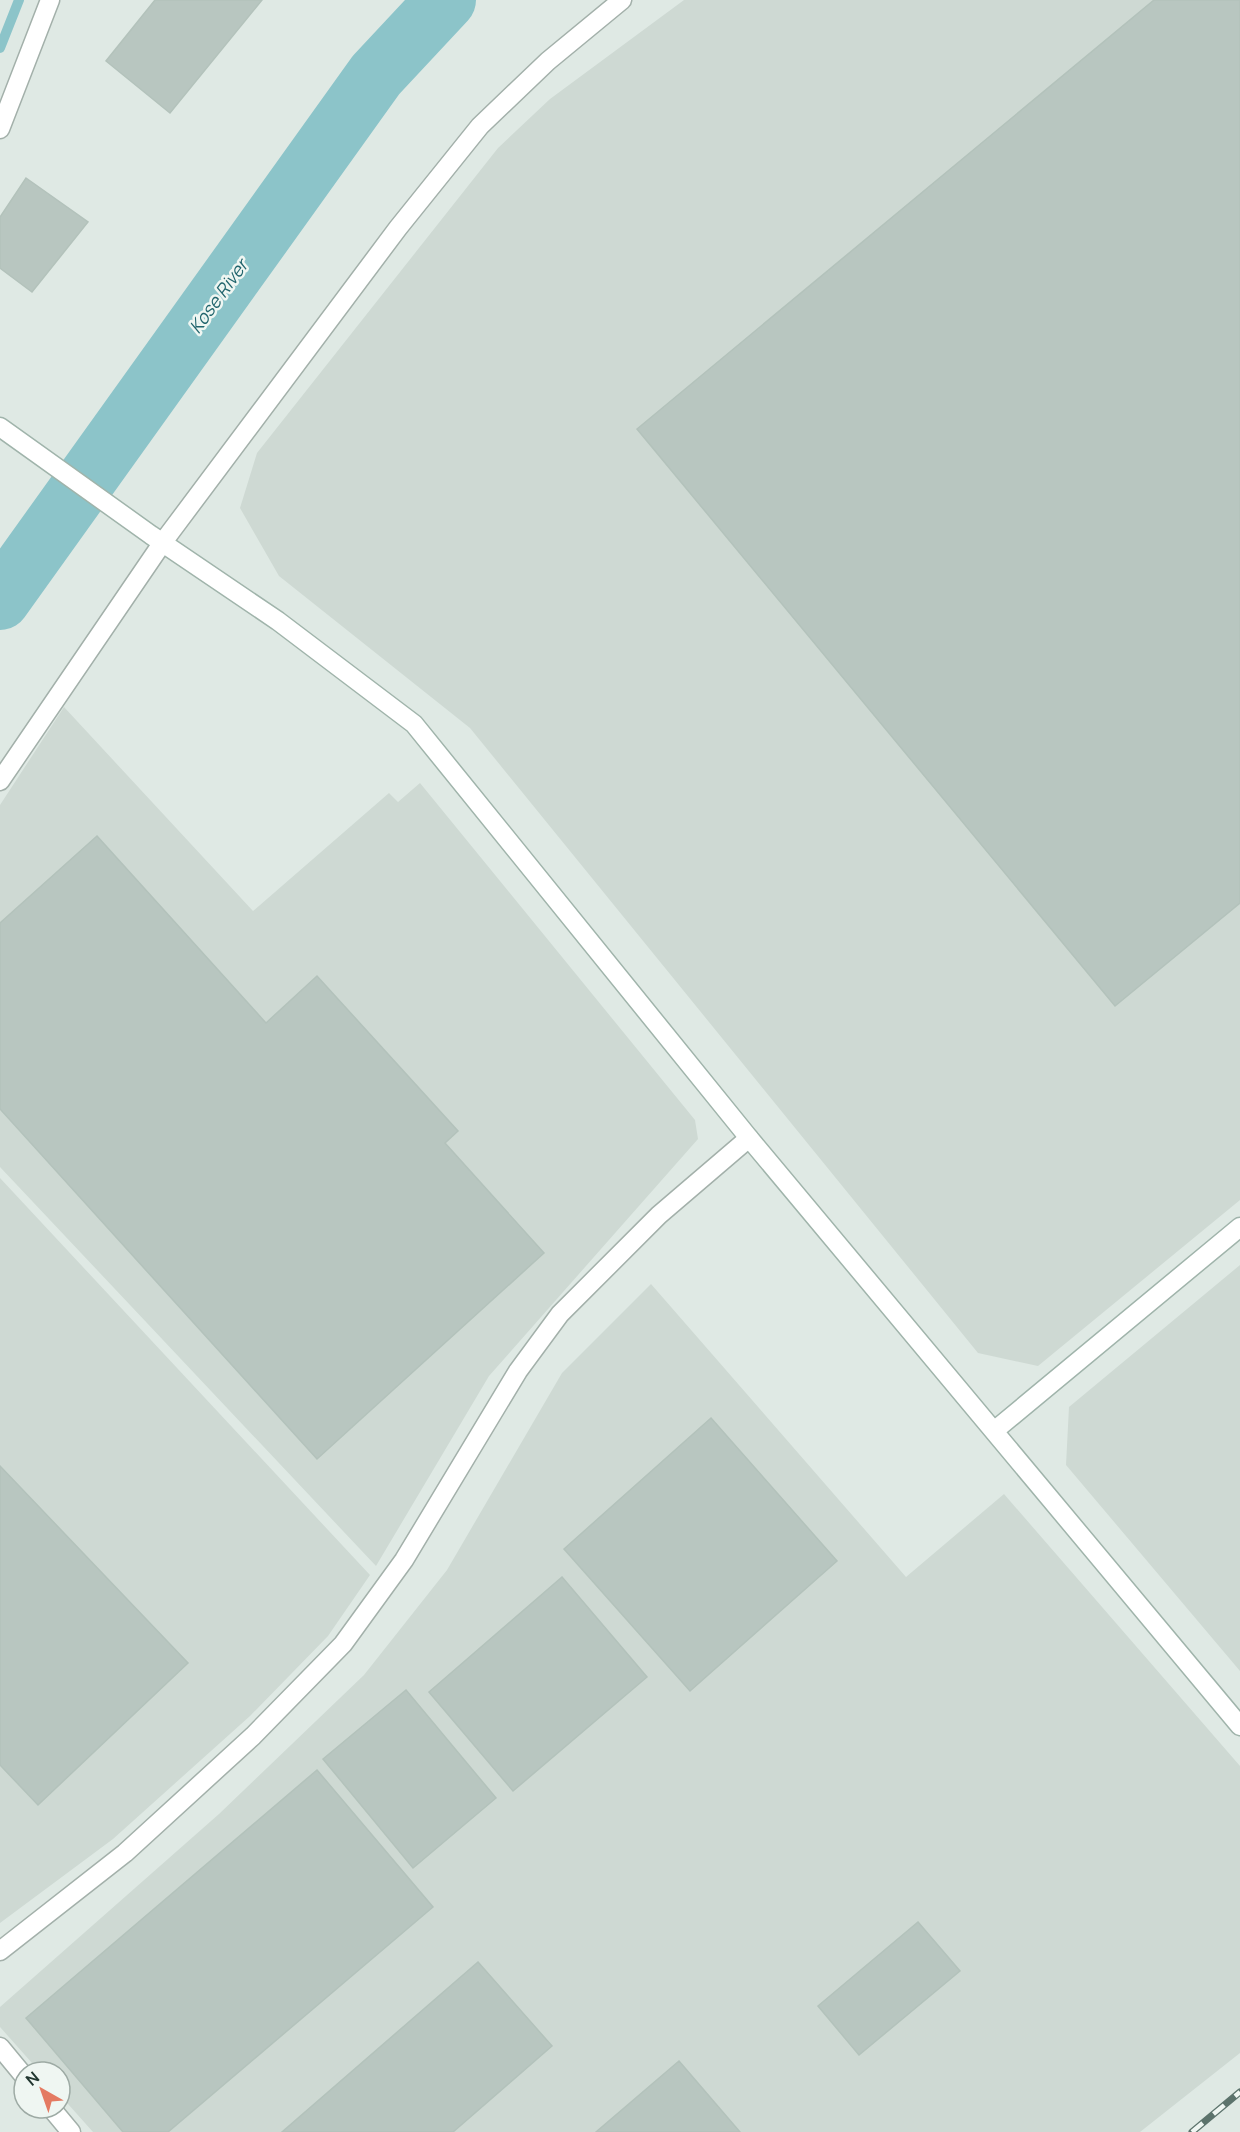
<svg xmlns="http://www.w3.org/2000/svg" width="1240" height="2132" font-family="Manrope,sans-serif">
  <style>
    .built { fill: #ced9d3 }
    .lines { fill: none; stroke-linecap: round; stroke-linejoin: round }
    .stream { stroke: #8cc4c9; stroke-width: 10 }
    .river { stroke: #8cc4c9; stroke-width: 60 }
    .building { fill: #b8c6c0; stroke: #b3c2bb; stroke-width: 1.5 }
    .street-casing { stroke: #a3b0aa; stroke-width: 21 }
    .secondary-casing { stroke: #a0b4ab; stroke-width: 21 }
    .street { stroke: #fff; stroke-width: 18 }
    .secondary { stroke: #fff; stroke-width: 18 }
    .rail-casing { stroke: #5c736c; stroke-width: 7 }
    .rail { stroke: #eff6f2; stroke-width: 4.5; stroke-dasharray: 14; stroke-linecap: butt }
    .labels { text-anchor: middle; dominant-baseline: central; stroke-width: 5; stroke-linejoin: round; paint-order: stroke }
    .water-label { font-size: 18px; font-style: italic; fill: #22656d; stroke: #eff6f2 }
  </style>
  <rect width="100%" height="100%" fill="#dfe9e4"/>
  <path class="built" d="M684,0H1240V1200L1038,1366L978,1353L470,728L279,576L240,508L257,453L498,148L550,99Z
    M64,707L253,911L389,793L398,802L420,783L695,1120L698,1139L489,1376L376,1566L0,1167V805Z
    M0,1178L370,1575L328,1636L250,1716L113,1839L0,1923Z
    M1240,1265V1671L1066,1465L1069,1407Z
    M651,1284L906,1577L1004,1494L1240,1766V2053L1140,2132H93L60,2095V2072H40L0,2027V2007L219,1814L364,1675L447,1570L562,1373Z"/>
  <g class="lines">
    <path class="stream" d="M0,48L19,0"/>
    <path class="river" d="M0,600L376,75L446,0"/>
  </g>
  <path class="building" d="M155,0H262L170,113L106,61Z
    M1154,0H1240V903L1115,1006L637,429Z
    M26,178L88,222L32,292L0,268V217Z
    M97,836L266,1023L317,976L458,1131L445,1143L544,1253L317,1459L0,1109V923Z
    M711,1418L837,1561L690,1691L564,1549Z
    M0,1466L188,1663L38,1805L0,1765Z
    M562,1577L647,1677L513,1791L429,1692Z
    M406,1690L496,1798L413,1868L323,1759Z
    M317,1770L433,1907L168,2132H123L26,2018Z
    M918,1922L960,1971L859,2055L818,2006Z
    M478,1962L552,2046L453,2132H282Z
    M679,2061L740,2132H596Z"/>
  <g class="lines">
    <g class="street-casing">
      <path id="street" d="M0,129L50,0
        M0,781L163,542L398,228L480,126L548,61L622,0
        M0,1951L125,1853L253,1736L343,1644L404,1560L518,1371L560,1314L659,1215L749,1138
        M0,2047L24,2076
        M51,2108L71,2132"/>
    </g>
    <g class="secondary-casing">
      <path id="secondary" d="M0,427L151,535L278,621L414,724L749,1138L1240,1726
        M994,1431L1240,1227"/>
    </g>
    <use href="#street" class="street"/>
    <use href="#secondary" class="secondary"/>
    <g class="rail-casing">
      <path id="rail" d="M1192,2132L1240,2092"/>
    </g>
    <use href="#rail" class="rail"/>
  </g>
  <g class="labels">
    <g class="water-label">
      <text transform="translate(218 296) rotate(-54)">Kose River</text>
    </g>
  </g>
  <g transform="translate(42 2090) rotate(320)"><circle r="28" fill="#eff6f2" stroke="#9daaa4" stroke-width="1.5"/>
  <path d="M0-4.5L10 22L0 15L-10 22Z" fill="#e47a62"/>
  <text y="-9" font-size="16" font-weight="bold" text-anchor="middle" fill="#223730">N</text>
  </g>
</svg>
